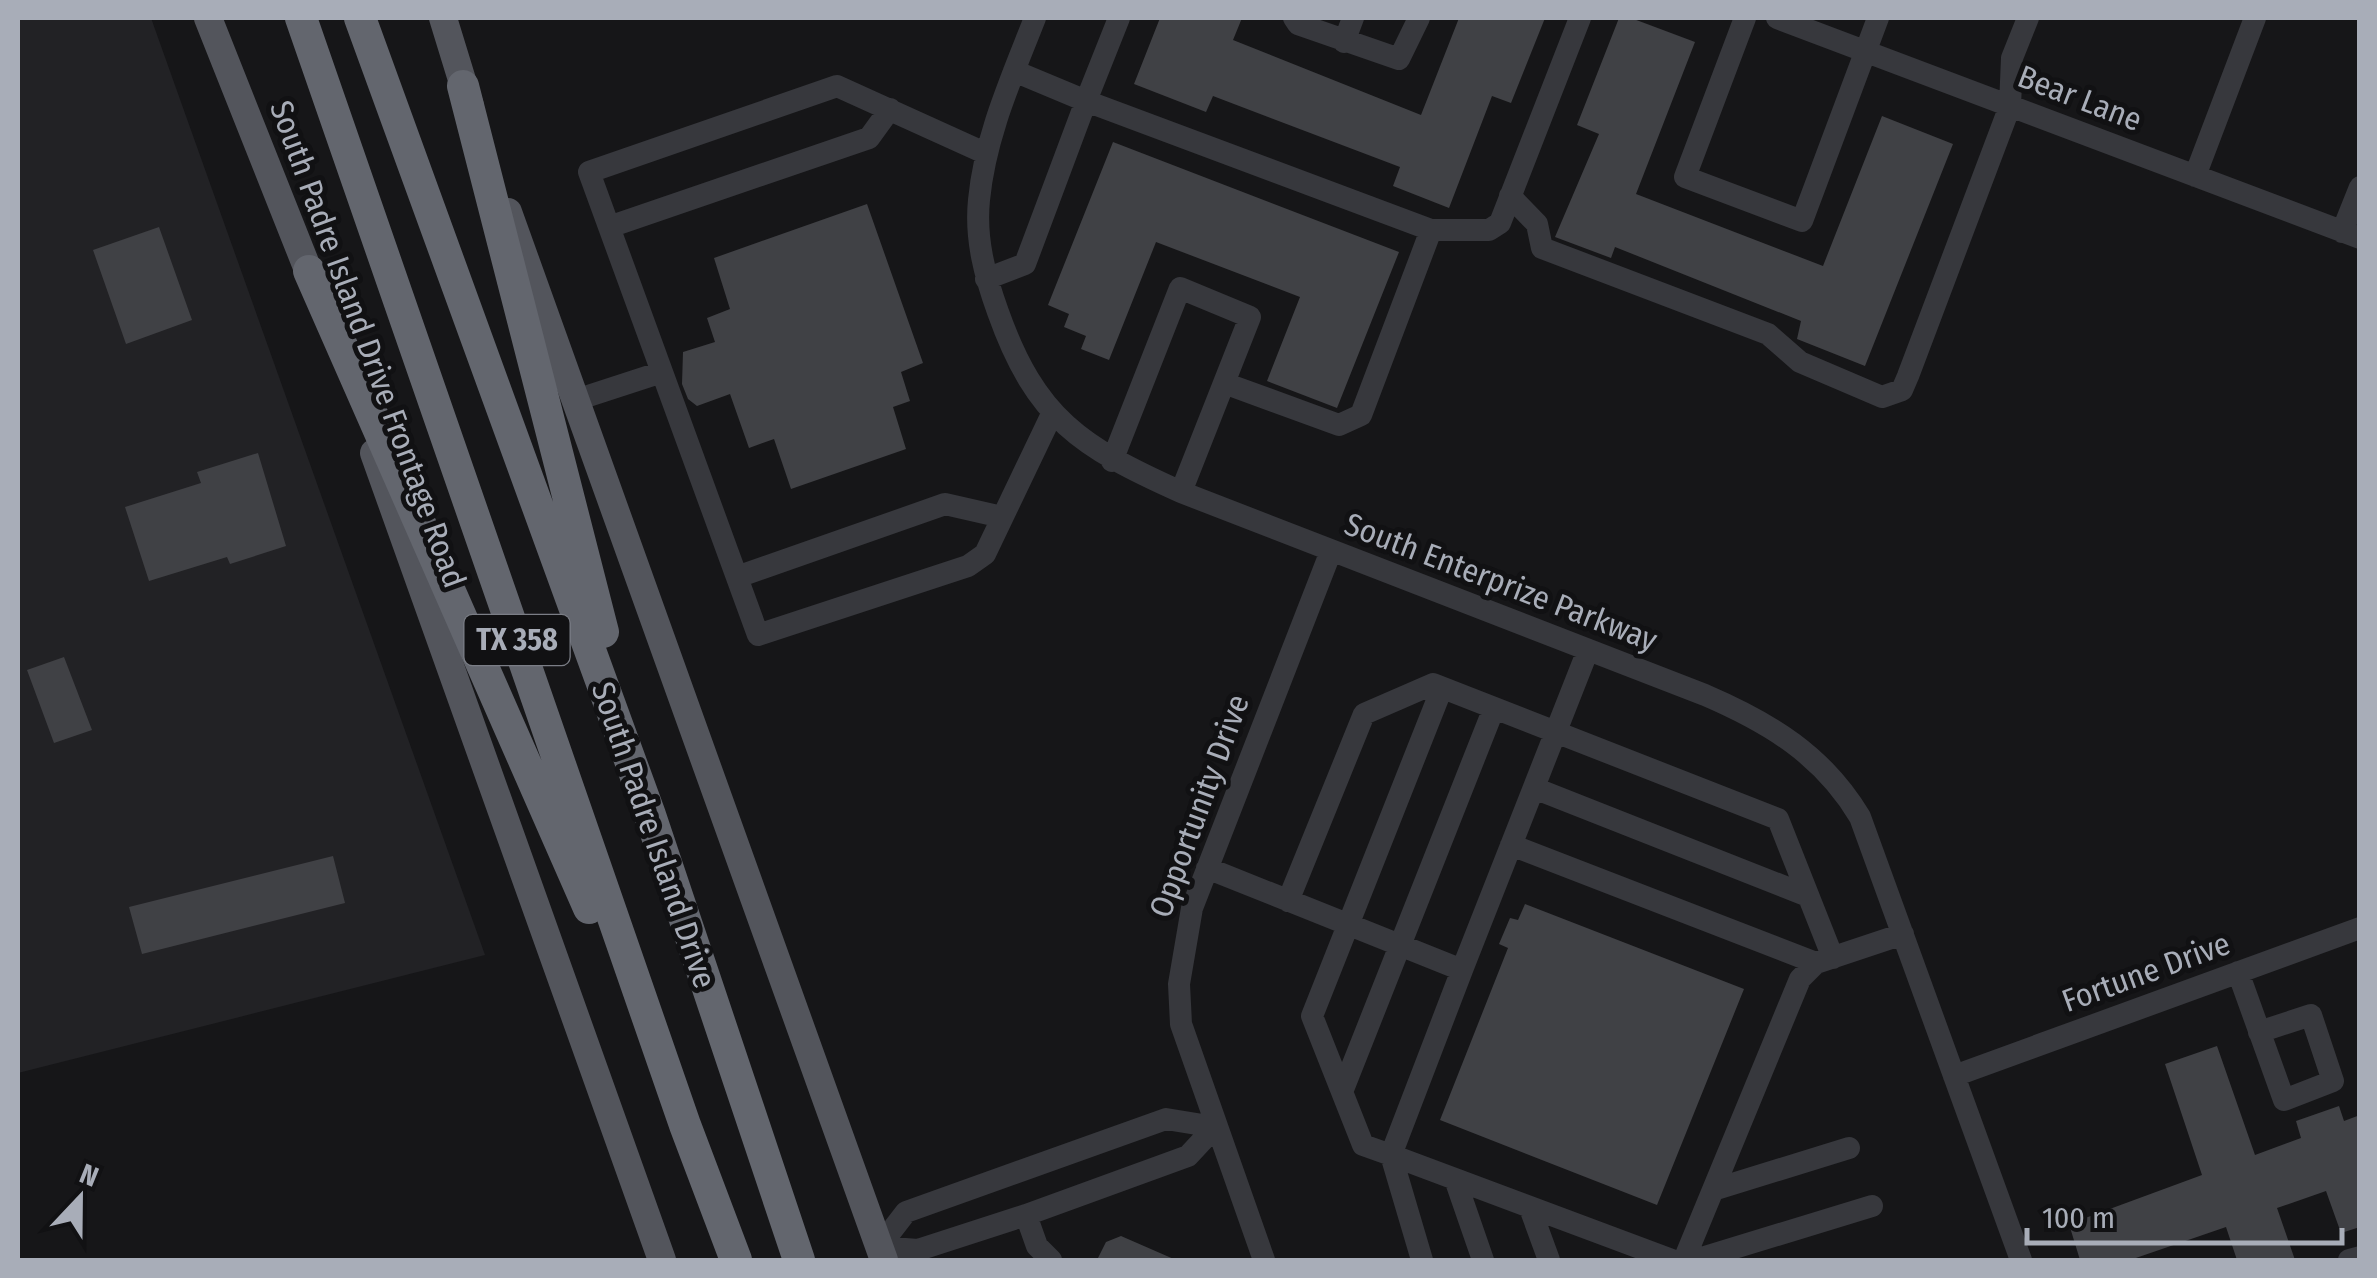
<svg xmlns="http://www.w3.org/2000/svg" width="2377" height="1278" font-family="'Fira Sans Condensed',sans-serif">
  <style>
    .built { fill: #222225 }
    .building { fill: #404145 }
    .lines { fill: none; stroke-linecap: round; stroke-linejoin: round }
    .minor { stroke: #37383d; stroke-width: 22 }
    .major { stroke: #53555c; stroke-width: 28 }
    .highway { stroke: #63666e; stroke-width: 32 }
    .labels { text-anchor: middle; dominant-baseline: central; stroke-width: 10; stroke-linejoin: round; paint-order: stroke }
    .shield { fill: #111113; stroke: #7b7e86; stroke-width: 2.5 }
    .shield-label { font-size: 30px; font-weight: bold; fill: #a8adb8 }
    .street-label { font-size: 32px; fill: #a8adb8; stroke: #111113 }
  </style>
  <rect width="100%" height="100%" fill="#161618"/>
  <path class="built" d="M18,18H151L485,955L18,1073Z"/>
  <path class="building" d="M1160,18H1242L1233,40L1421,115L1459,18H1545L1511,103L1492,96L1449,208L1393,186L1400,167L1213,96L1206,112L1134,84Z
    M1619,18H1631L1695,42L1636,194L1823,266L1882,116L1953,144L1865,366L1797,339L1801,321L1615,247L1611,258L1555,237L1599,134L1577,125Z
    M1113,142L1399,252L1337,408L1267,381L1300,297L1156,242L1109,360L1081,349L1086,336L1064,327L1069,314L1048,305Z
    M867,204L923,363L901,372L910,401L893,407L906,449L791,489L774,439L749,448L730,394L697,406L688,399L682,384L683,352L715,342L707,318L730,309L714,258Z
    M159,227L192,320L126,344L93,250Z
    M258,453L286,546L230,564L227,557L149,581L125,507L201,483L197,472Z
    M64,657L92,730L54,743L27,670Z
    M333,856L345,903L142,954L129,907Z
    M1525,904L1744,989L1657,1205L1440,1120L1508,948L1499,944L1510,918L1518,920Z
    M2217,1046L2255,1155L2301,1138L2296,1121L2339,1106L2344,1121L2360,1115V1227L2341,1233L2326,1191L2277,1208L2295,1260H2237L2226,1227L2130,1260H2080L2069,1224L2202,1175L2165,1064Z
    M1121,1236L1176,1260H1097L1106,1242Z"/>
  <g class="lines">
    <path class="minor" d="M1035,18C1012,77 985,136 979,200C975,239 985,276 998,312C1036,419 1081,447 1181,492L1705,695C1770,723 1823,755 1860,817L2021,1260
      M1294,18L1298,24L1399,59L1419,18
      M1745,18L1685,177L1802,221L1878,18
      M1777,18L2360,238
      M1344,42L1353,18
      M1014,71L1086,101L1119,18
      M987,154L837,86L589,172L758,635L968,566L985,554L1052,414
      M2195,176L2255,18
      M1510,196L1537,224L1542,248L1768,334L1800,362L1882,397L1902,390L1908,376L2010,106L2012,58L2028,18
      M609,227L869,138L890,109
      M1431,230H1489L1500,223L1580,18
      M2342,232L2360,187
      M986,279L1025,264L1086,101L1431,230L1361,415L1339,425L1224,383
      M576,400L662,372
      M1112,461L1180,288L1250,317L1181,492
      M737,577L945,504L1002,517
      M1534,788L1808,896
      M1511,845L1816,963
      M1207,868L1462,970L1391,1155L1672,1260
      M1288,901L1364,714L1433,684L1778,819L1833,958
      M1462,970L1588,650
      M2238,972L2284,1100L2333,1081L2311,1015L2259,1032
      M1954,1076L2360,928
      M1342,1092L1494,708
      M1166,1119L1215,1127L1188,1156L1026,1215L918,1250L879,1247L906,1212Z
      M1455,1179L1483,1260
      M1713,1190L1849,1148
      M1530,1208L1549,1260
      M1026,1215L1037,1246L1051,1260
      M1264,1260L1181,1024L1179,984L1192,908L1331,551
      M1422,1260L1391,1155L1363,1145L1312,1016L1442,688
      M1684,1260L1800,979L1816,963L1903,934
      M1695,1260L1872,1206
      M2349,1260L2360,1257"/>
    <path class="major" d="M208,18L316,290
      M443,18L470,106
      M508,212L884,1260
      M374,453L662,1260"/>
    <path class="highway" d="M301,18L685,1125L736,1260
      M360,18L650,815L799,1260
      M463,86L603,632
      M309,271L589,908"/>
  </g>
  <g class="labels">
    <rect class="shield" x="464.5" y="615" width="105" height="50" rx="8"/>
    <g class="shield-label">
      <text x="517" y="640">TX 358</text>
    </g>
    <g class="street-label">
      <text transform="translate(2080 98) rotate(21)">Bear Lane</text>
      <text transform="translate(368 344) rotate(70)">South Padre Island Drive Frontage Road</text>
      <text transform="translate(1501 582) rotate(21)">South Enterprize Parkway</text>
      <text transform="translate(1199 806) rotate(-70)">Opportunity Drive</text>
      <text transform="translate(654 835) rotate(71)">South Padre Island Drive</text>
      <text transform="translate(2146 972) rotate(-20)">Fortune Drive</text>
    </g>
  </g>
  <rect width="2377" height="1278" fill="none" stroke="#a8adb8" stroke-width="40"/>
  <g transform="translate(80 1198) rotate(22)" stroke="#111113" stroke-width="8" paint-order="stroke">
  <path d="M0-8L18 38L0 25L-18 38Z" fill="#a8adb8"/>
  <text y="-15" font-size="28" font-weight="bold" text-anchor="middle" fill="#a8adb8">N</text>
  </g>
  <path d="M2027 1228v15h315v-15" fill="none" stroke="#a8adb8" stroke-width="5"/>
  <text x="2042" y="1228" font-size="30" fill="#a8adb8" stroke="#111113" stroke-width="8" paint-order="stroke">100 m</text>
</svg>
